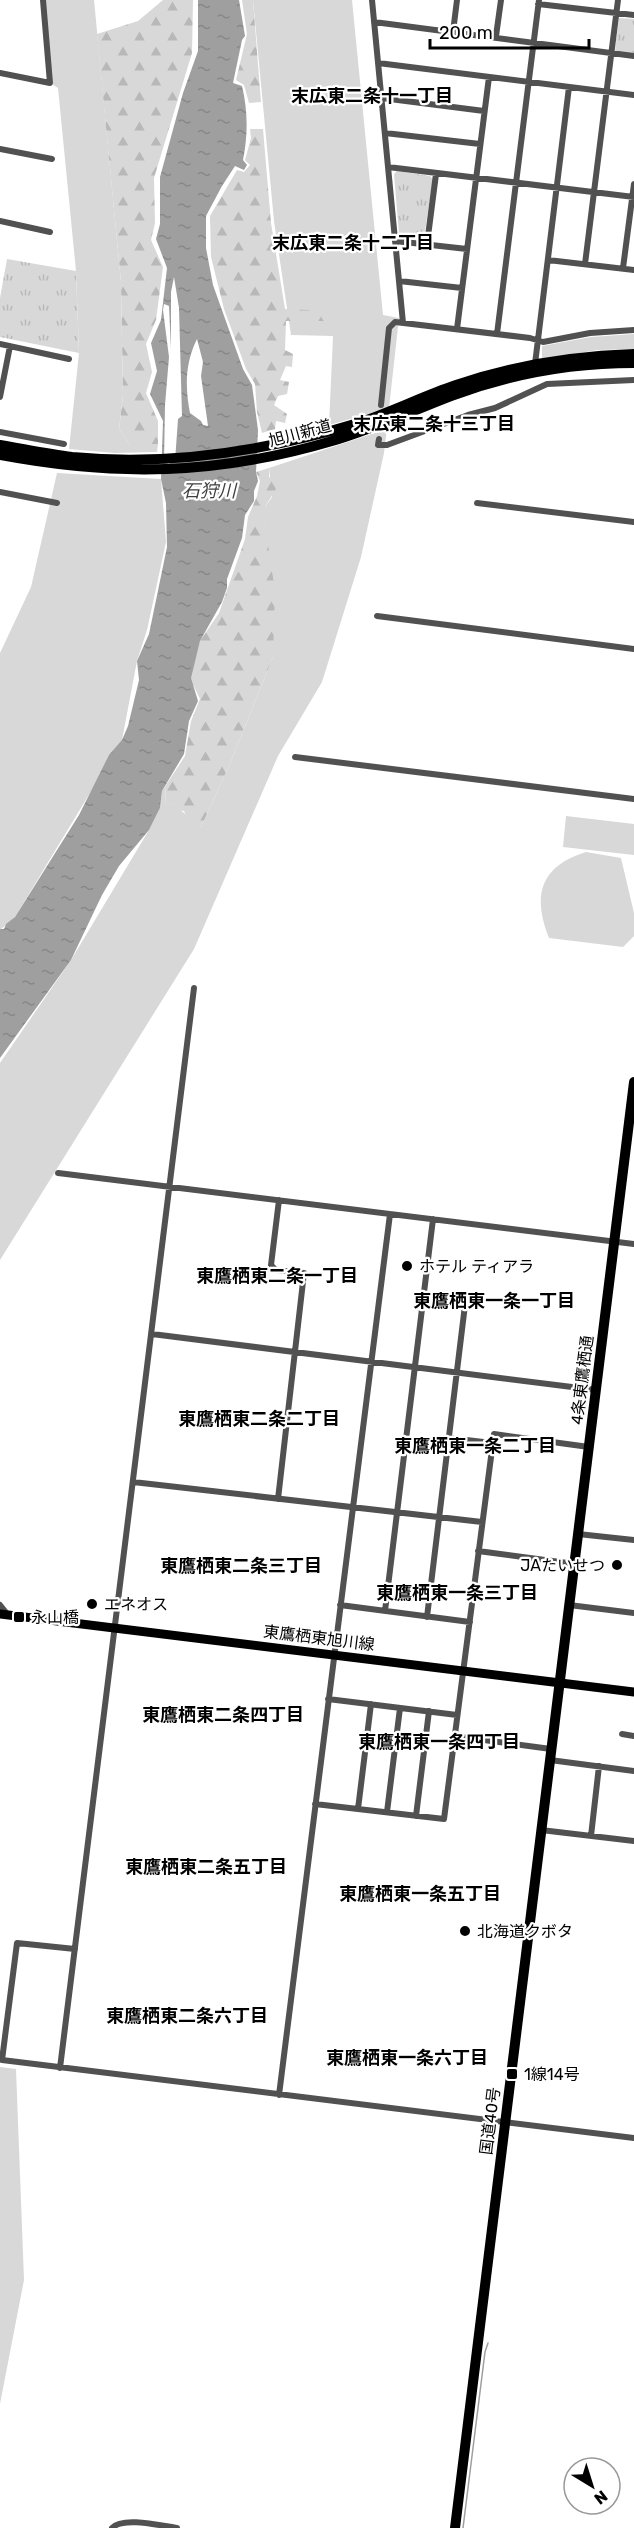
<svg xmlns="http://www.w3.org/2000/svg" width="634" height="2528" font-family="Rubik,'Noto Sans JP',sans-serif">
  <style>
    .green { fill: #d8d8d8 }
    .forest { fill: url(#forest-firs) }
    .park { fill: url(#park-tufts) }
    .water { fill: url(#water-ripples); fill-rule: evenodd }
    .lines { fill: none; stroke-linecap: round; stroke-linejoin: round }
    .stream { stroke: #9f9f9f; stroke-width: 1.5 }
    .street { stroke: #515151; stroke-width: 6 }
    .primary { stroke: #000; stroke-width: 9 }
    .highway { stroke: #000; stroke-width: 10 }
    .poi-dot { fill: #000; stroke: #fff; stroke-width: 2 }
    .labels { text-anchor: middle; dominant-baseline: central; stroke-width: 4.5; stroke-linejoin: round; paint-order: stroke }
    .street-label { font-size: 16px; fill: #000; stroke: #fff }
    .poi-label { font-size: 16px; fill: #000; stroke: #fff; text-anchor: start }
    .neighbourhood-label { font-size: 18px; font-weight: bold; fill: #000; stroke: #fff }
    .water-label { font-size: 18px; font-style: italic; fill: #404040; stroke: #fff }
  </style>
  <defs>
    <pattern id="forest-firs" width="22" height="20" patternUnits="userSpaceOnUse" patternTransform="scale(1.5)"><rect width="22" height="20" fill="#d8d8d8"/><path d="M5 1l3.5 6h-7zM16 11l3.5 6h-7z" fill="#b8b8b8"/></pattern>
    <pattern id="park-tufts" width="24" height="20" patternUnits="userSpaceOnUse" patternTransform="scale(1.5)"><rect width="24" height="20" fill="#d8d8d8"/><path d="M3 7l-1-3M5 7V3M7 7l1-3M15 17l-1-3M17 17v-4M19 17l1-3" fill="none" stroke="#b8b8b8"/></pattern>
    <pattern id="water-ripples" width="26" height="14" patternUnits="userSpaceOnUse" patternTransform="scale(1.5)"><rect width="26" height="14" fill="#9f9f9f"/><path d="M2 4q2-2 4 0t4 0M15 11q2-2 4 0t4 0" fill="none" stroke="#878787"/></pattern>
  </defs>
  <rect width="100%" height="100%" fill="#fff"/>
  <path class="green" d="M43,0H94L121,282L123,396L119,429L129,444H158L157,452L115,453L69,449L79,353L76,271L58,88L50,83Z
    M253,0H352L383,315L399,318L389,408L329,425L333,336L291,335L274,221Z
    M634,334V349L598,350L542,359V346L591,337Z
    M387,429L384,453L361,557L322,682L278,756L194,949L0,1260V1063L71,960L149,830L160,808L162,791L166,785L165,804L172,803L201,827L229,766L273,657L265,524V507L272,497L269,468Z
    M57,473L161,479L166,542L147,630L137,661L122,740L15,917L0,930V653L31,587Z
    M566,816L634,824V855L563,847Z
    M586,852L621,858L634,913V936L623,947L549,938C532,896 540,866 586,852Z
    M0,2067L16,2069L24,2280L0,2404Z"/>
  <path class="forest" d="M163,0H193L192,53L154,178L155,223L151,240L163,267L156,320L146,344L152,372L146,393L158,421V444H129L119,429L123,396L121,282L97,34L138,21Z
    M242,0H253L261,102L249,103L244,85L236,80L247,34Z
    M250,129H263L271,223L285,309L332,311V321H286L285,350L293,354L292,367L286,366L280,380L289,382L287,394L278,396L274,405L287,414L285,423L276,421L275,429L262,433L257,412L255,384L246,369L224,309L211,257L210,216L237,170L244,172L250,165L245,160L251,138Z
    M269,468V477L279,484L265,507V524L275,591L273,657L229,766L201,827L189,822L184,811L176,810L172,803L165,805L166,785L185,756L191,721L200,699L190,678L200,641L219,613L245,539L248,517L257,496L260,481L256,472Z"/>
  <path class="park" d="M619,18L634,19V54L615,52Z
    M397,171L430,176L433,179L424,237L422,240L401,238L399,234L394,174Z
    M7,259L76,271L79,353L0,337V298Z"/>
  <path class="water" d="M198,0H239L245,36L242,40L233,83L242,86C248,111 248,135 243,160L247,165L244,170L235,166L222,186L206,216V248L213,285L243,369L252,385L258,430L256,472L258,481L254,491V501L245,515L242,538L227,579V588L222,602L200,641L191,678L198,701L189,721L184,754L162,791L160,808L149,830L119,866L102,895L71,960L0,1058V929H4L6,924L15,917L79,815L109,755L122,740L128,726L139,680L137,661L149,634L167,547L166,503L161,479L163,421L150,394L157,371L151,343L161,320L167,268L156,239L160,224V177L183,93L198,51ZM174,277L179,308L182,416L178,419L175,461L169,464L164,462L165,405L169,357L163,310L164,304L169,306L171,349V292ZM197,339L203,362L201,376L208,426L203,425L201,421L190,413C185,387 185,363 197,339Z"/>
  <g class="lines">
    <path class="stream" d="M463,2528L485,2352L488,2343"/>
    <path class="street" d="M372,0L403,323
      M538,4L634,15
      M374,22L634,56
      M453,32L457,0
      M496,36L501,0
      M378,63L634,95
      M0,73L50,83L43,0
      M382,98L484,111
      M385,133L480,144
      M0,149L52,159
      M388,167L634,197
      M0,221L50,232
      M395,241L467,249
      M427,244L436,174
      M548,260L634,270
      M585,264L618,0
      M623,268L634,184
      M399,281L462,288
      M457,329L489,77
      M497,334L539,0
      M0,344L69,359
      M535,364L569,87
      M0,397L10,346
      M381,405L389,328L395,322L530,338L543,342L590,333L634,330
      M0,432L64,444
      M379,439L378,445H387L468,415L495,408L547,384L634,380
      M0,492L57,503
      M477,503L634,522
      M377,616L634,649
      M295,757L634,799
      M58,1173L634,1244
      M423,1300L465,1305L427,1617
      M152,1334L596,1390
      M449,1438L492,1443
      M133,1482L482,1522
      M278,1499L304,1273L276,1270L271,1265L279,1200
      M578,1534L634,1540
      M478,1551L575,1564
      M0,1605L8,1615
      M340,1605L470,1622
      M569,1605L634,1613
      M385,1611L433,1219
      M328,1699L457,1715
      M622,1734L634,1736
      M454,1736L551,1749
      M550,1760L634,1771
      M315,1804L444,1819L494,1434L589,1447
      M358,1809L371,1704
      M387,1812L400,1708
      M416,1816L429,1711
      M541,1830L634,1841
      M591,1836L599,1766
      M75,1949L17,1943L2,2060L634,2138
      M60,2068L194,988
      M279,2095L390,1214
      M112,2528C123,2516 162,2526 177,2528"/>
    <path class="primary" d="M0,1614L634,1692"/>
    <path class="highway" d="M0,445C24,449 48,454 72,457C168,466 267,451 358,423C392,412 423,396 456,385C514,365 573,356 634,354
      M0,455C117,477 217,475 332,441C373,429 412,411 451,396C510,374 572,363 634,363
      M455,2528L634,1082"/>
  </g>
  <g class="poi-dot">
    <circle cx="407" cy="1266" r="6"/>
    <circle cx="617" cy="1565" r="6"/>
    <circle cx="92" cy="1604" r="6"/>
    <rect x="13" y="1611" width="12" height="12" rx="3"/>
    <circle cx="465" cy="1931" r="6"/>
    <rect x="506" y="2068" width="12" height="12" rx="3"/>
  </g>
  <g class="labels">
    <g class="street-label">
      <text transform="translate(300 433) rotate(-15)">旭川新道</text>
      <text transform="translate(582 1380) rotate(-83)">4条東鷹栖通</text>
      <text transform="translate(319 1638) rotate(7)">東鷹栖東旭川線</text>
      <text transform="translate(490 2121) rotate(-83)">国道40号</text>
    </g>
    <g class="poi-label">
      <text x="419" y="1266">ホテル ティアラ</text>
      <text x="605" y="1565" text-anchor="end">JAたいせつ</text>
      <text x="104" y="1604">エネオス</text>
      <text x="31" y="1617">永山橋</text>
      <text x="477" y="1931">北海道クボタ</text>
      <text x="524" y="2074">1線14号</text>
    </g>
    <g class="neighbourhood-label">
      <text x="372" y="96">末広東二条十一丁目</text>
      <text x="353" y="243">末広東二条十二丁目</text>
      <text x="434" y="424">末広東二条十三丁目</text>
      <text x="277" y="1276">東鷹栖東二条一丁目</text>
      <text x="494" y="1301">東鷹栖東一条一丁目</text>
      <text x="259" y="1419">東鷹栖東二条二丁目</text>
      <text x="475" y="1446">東鷹栖東一条二丁目</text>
      <text x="241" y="1566">東鷹栖東二条三丁目</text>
      <text x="457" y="1593">東鷹栖東一条三丁目</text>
      <text x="223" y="1715">東鷹栖東二条四丁目</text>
      <text x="439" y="1742">東鷹栖東一条四丁目</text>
      <text x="206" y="1867">東鷹栖東二条五丁目</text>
      <text x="420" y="1894">東鷹栖東一条五丁目</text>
      <text x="187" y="2016">東鷹栖東二条六丁目</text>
      <text x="407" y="2058">東鷹栖東一条六丁目</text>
    </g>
    <g class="water-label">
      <text x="209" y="491">石狩川</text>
    </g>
  </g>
  <g transform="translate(592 2486) rotate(142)"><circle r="28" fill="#ffffff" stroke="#999999" stroke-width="1.5"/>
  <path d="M0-4.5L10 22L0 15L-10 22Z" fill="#000000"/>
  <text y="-9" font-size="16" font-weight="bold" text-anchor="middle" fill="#000000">N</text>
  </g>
  <path d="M430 39v9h159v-9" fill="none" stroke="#000000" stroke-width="3"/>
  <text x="439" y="39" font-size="18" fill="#000000" stroke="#ffffff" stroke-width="4.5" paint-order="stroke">200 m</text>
</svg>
